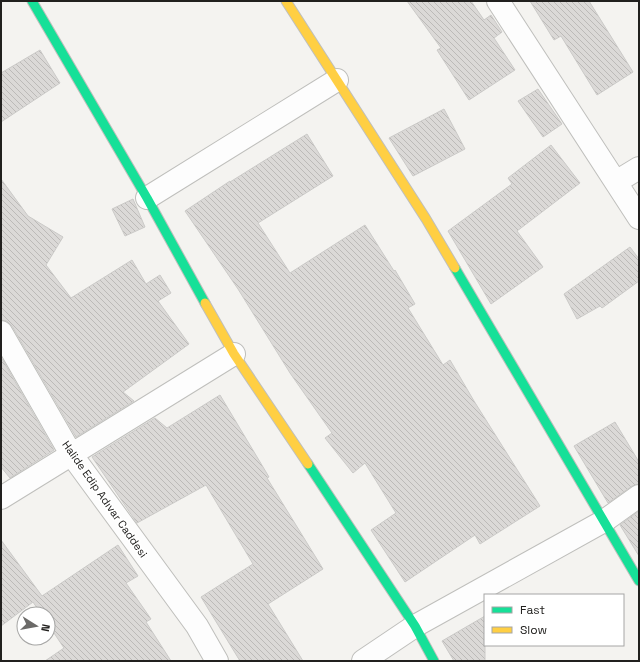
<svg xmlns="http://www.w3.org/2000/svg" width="640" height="662" font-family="'Space Grotesk',sans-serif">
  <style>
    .building { fill: url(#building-back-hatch); stroke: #cbcac8 }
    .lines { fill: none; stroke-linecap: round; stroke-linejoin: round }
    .street-casing { stroke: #bfbfbc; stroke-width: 24 }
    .fast-casing { stroke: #bfbfbc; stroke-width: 11 }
    .slow-casing { stroke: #bfbfbc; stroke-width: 11 }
    .street { stroke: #fdfdfd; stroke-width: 22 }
    .fast { stroke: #16e098; stroke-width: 9 }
    .slow { stroke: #ffcf43; stroke-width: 9 }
    .labels { text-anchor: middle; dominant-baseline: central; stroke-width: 3.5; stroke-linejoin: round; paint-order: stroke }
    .street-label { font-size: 11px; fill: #21201e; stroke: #fff }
  </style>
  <defs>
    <pattern id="building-back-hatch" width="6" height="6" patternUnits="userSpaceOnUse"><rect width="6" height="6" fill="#dbd9d7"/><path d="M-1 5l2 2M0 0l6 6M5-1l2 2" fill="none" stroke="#bcbab8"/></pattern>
  </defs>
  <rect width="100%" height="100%" fill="#f4f3f0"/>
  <path class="building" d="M407,1H471L484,20L491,15L502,32L494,38L515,70L469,100L437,50L441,48Z
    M530,1H589L633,72L597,95L561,36L554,40Z
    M40,50L60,83L1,122V73Z
    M538,89L562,124L543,137L518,101Z
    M444,109L465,149L413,176L389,138Z
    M307,134L333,176L258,223L290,273L365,225L394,271L395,270L415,304L408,308L443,365L450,360L474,401L540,506L480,544L475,535L405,582L371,530L396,513L365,463L353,473L325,438L332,433L290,373L238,289L185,211L230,181V182Z
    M551,145L580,183L517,231L543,267L491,304L448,231L512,184L508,178Z
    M1,179L28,216L63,237L46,265L71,298L132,260L146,284L160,275L171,293L158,301L189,344L123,392L134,401L76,437L12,326L7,321L1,320Z
    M133,199L145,227L125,236L112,209Z
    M630,247L639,259V281L602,308L600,306L577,319L564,294Z
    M1,357L54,450L10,478L1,467Z
    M220,395L269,477L267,478L323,569L268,604L303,661H240L201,597L253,564L206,485L137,523L92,457L155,418L167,428Z
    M615,422L639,462V484L632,486L608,503L574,446Z
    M639,511V556L620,525Z
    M1,540L42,596L118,545L138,576L126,583L151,619L146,622L171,661H45L64,648L48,624V614H41L33,602L1,626Z
    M485,616V661H454L442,641Z"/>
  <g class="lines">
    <g class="street-casing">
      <path id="street" d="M498,1L639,218
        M616,182L639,168
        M147,198L337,80
        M1,332L71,454L197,626L217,661
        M1,498L234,354
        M363,661L415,626L604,521L639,496"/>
    </g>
    <g class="fast-casing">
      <path id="fast" d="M32,1L147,198L205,303
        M455,268L639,581
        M308,464L415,626L434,661"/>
    </g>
    <g class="slow-casing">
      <path id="slow" d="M286,1L426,219L455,268
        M205,303L234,354L308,464"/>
    </g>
    <use href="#street" class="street"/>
    <use href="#fast" class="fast"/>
    <use href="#slow" class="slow"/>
  </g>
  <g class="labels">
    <g class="street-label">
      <text transform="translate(105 499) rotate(55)">Halide Edip Adıvar Caddesi</text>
    </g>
  </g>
  <rect width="640" height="662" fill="none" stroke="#21201e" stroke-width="4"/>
  <rect x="484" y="594" width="140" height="52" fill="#ffffff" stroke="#a6a6a5"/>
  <rect x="492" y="607" width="20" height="6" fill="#16e098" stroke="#a6a6a5"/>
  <text x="520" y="614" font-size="12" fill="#21201e">Fast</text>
  <rect x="492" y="627" width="20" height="6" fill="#ffcf43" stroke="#a6a6a5"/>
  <text x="520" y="634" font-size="12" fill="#21201e">Slow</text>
  <g transform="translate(36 626) rotate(101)"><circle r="19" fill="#ffffff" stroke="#a6a6a5"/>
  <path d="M0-3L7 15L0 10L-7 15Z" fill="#6b6a68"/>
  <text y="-6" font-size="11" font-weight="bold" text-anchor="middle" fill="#21201e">N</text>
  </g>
</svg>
